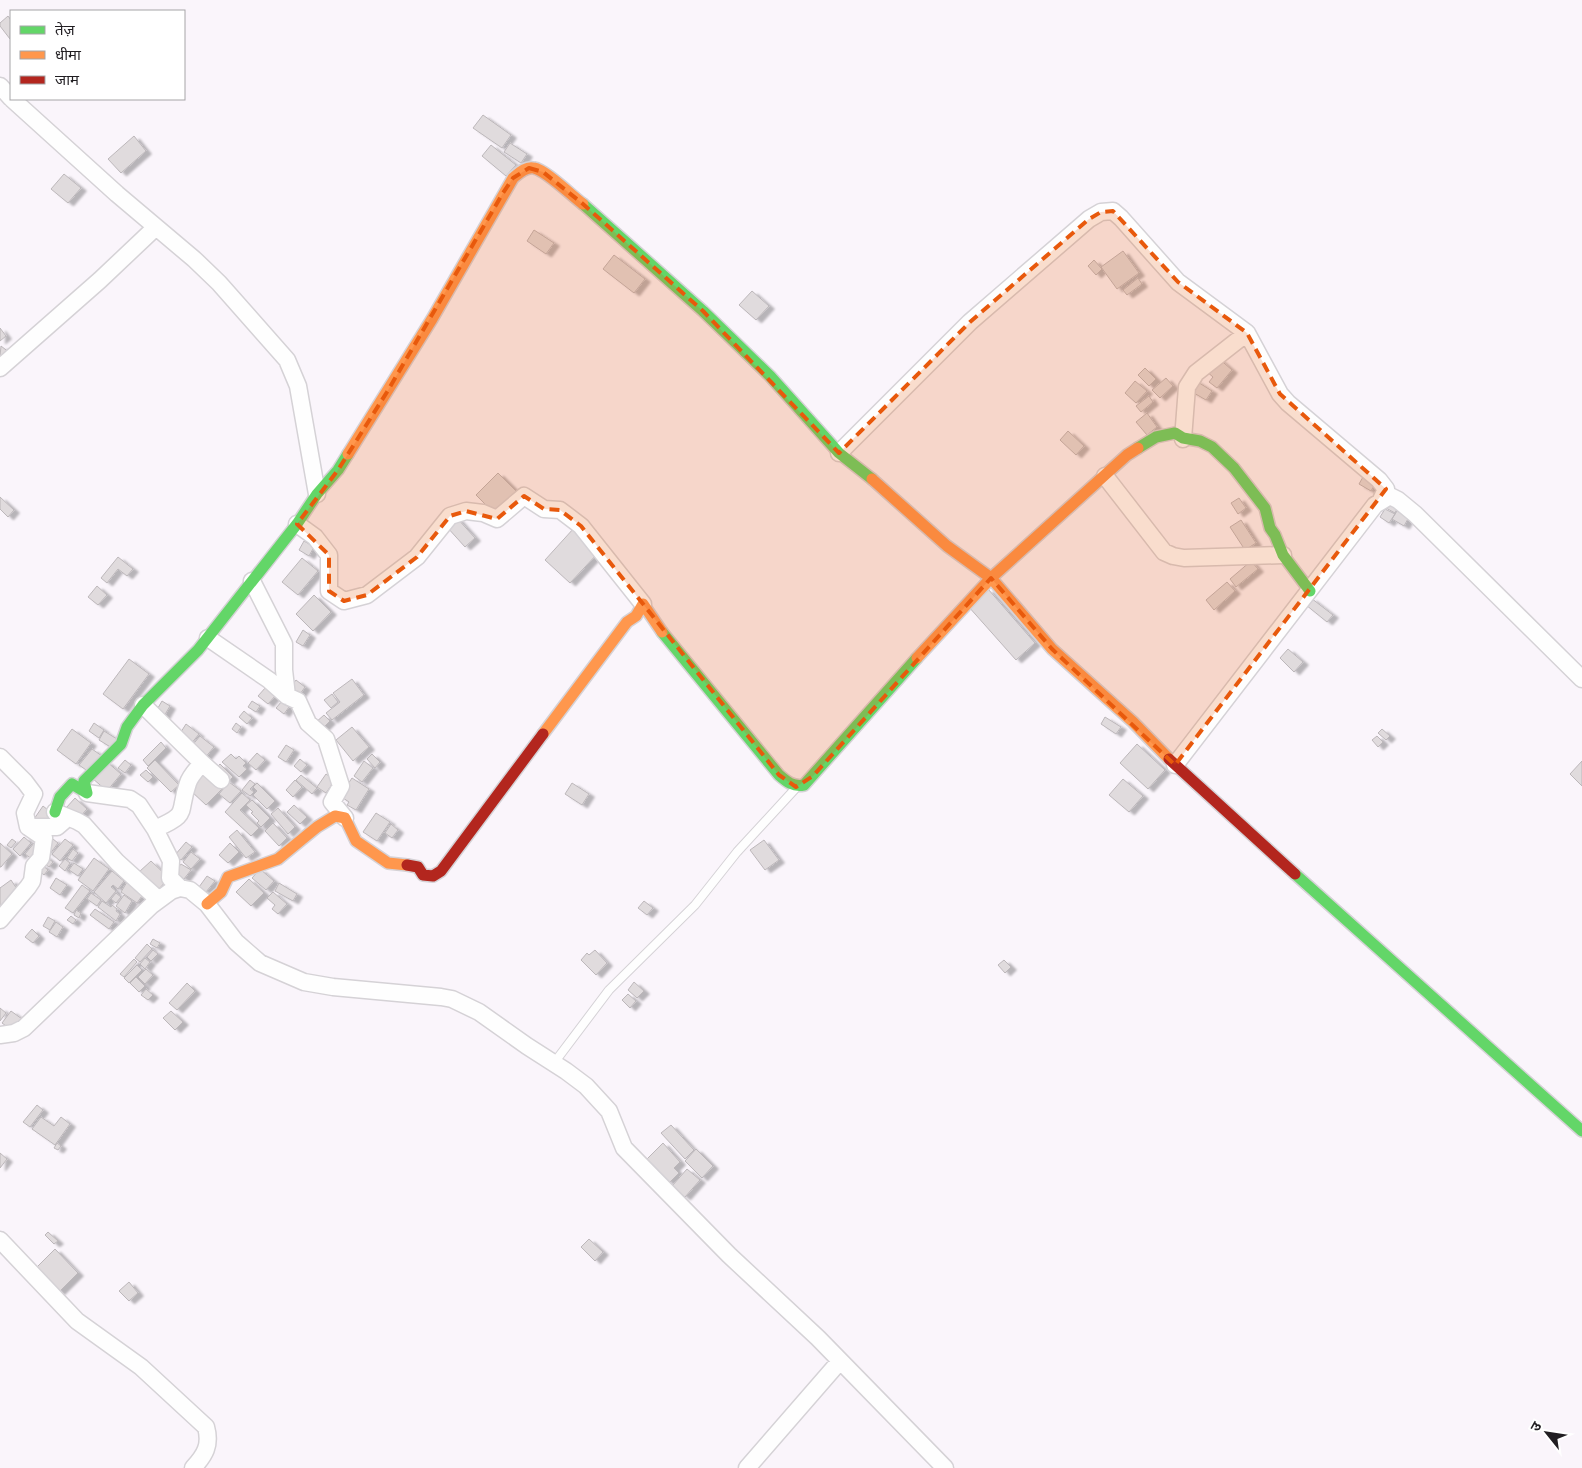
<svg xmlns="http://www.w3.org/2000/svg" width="1582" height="1468" font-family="Barlow,'Noto Sans Devanagari',sans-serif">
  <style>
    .building { fill: #e0dbdd; stroke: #bcb7ba; filter: url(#shadow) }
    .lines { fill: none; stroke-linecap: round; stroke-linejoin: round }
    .lane-casing { stroke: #d5d2d6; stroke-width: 10 }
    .street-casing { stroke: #d5d2d6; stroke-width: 19 }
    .fast-casing { stroke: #d5d2d6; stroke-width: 14 }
    .slow-casing { stroke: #d5d2d6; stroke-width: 14 }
    .jam-casing { stroke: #d5d2d6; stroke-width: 14 }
    .lane { stroke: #fefefe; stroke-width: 8 }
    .street { stroke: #fefefe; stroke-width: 16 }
    .fast { stroke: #63d668; stroke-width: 11 }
    .slow { stroke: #ff974d; stroke-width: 11 }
    .jam { stroke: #b3261e; stroke-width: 11 }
    .marked { fill: #e8590c; fill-opacity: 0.2; stroke: #e8590c; stroke-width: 4; stroke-dasharray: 10 6; stroke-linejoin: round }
  </style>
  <defs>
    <filter id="shadow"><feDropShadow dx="5.5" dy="3" stdDeviation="1" flood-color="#0004"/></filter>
  </defs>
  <rect width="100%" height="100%" fill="#faf5fb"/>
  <path class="building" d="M8,16L11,20L10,39L0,26V23Z
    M483,115L511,135L502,148L473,128Z
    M134,136L146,151L121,173L108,159Z
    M510,143L527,154L521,163L504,152Z
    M491,145L516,165L506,176L482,156Z
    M64,174L81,188L68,203L51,189Z
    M534,230L554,243L546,254L527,241Z
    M1123,251L1139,273L1117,289L1101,267Z
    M614,255L645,279L634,293L603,269Z
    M1094,260L1102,269L1096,275L1088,266Z
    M1138,278L1142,284L1127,295L1123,290Z
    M752,291L769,306L756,320L739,305Z
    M0,328L6,336L0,341Z
    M1,346L10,353L5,359L0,356Z
    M1217,357L1232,370L1217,388L1209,382L1213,377L1206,371Z
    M1145,368L1156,379L1149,386L1138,375Z
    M1166,378L1173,386L1160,398L1152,390Z
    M1193,379L1212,391L1206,400L1187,389Z
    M1135,381L1147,391L1136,403L1125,393Z
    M1149,396L1153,402L1141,412L1136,406Z
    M1147,413L1157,427L1147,435L1136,422Z
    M1068,431L1084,446L1076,455L1060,440Z
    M498,473L518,493L496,515L476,495Z
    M1363,477L1375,484L1371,491L1359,484Z
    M0,497L14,510L8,517L0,509Z
    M1239,498L1246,508L1238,514L1231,503Z
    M1390,502L1398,507L1395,513L1386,508Z
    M1385,509L1395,514L1389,523L1380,517Z
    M1397,511L1409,517L1404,526L1392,519Z
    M457,518L475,538L465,547L447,527Z
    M1241,520L1256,543L1245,550L1230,527Z
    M574,528L599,552L570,583L545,560Z
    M304,541L314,547L309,556L299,550Z
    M118,557L133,569L127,576L118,569L107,583L101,578Z
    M302,558L318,571L298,595L282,582Z
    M1251,561L1258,569L1236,587L1230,579Z
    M1227,582L1235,591L1214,610L1206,600Z
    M97,586L107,595L98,605L88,597Z
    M988,589L1035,643L1016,660L968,606Z
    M314,595L331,612L313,631L296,614Z
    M1311,598L1333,615L1327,622L1306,605Z
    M303,630L310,635L303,646L296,642Z
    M1288,649L1303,662L1294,672L1280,658Z
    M129,659L149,674L123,709L103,694Z
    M352,679L364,695L332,720L326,713L340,702L333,693Z
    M296,680L305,687L298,697L288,690Z
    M266,687L276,695L268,704L258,696Z
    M332,694L338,702L331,708L324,700Z
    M162,701L170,706L163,718L155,713Z
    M252,701L260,706L256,712L248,707Z
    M282,701L289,707L284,714L276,708Z
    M244,711L252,718L247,724L239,717Z
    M324,715L330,721L321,730L315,723Z
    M1105,717L1121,727L1116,734L1101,724Z
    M94,723L104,730L99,738L89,731Z
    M236,723L241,727L237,733L232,729Z
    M186,724L199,734L191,744L179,735Z
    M352,727L369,747L353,761L336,740Z
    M72,729L91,743L76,764L57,750Z
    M1382,729L1390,736L1386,740L1378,733Z
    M104,731L117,739L112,748L99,740Z
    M200,736L214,747L204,759L190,748Z
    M1377,736L1383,742L1378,747L1372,740Z
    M161,742L166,748L148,766L143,760Z
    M1137,744L1165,770L1148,789L1120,763Z
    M286,745L294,750L286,762L278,757Z
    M92,749L102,756L89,772L79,765Z
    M257,753L265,760L256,770L248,763Z
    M231,754L236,759L239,756L246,763L243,766L247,769L239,777L222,762Z
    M372,754L380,762L375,768L367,759Z
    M300,759L307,765L301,772L294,766Z
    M125,760L131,765L125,773L118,768Z
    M155,760L179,785L171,792L147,768Z
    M106,761L121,774L107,791L92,778Z
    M364,761L373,768L362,782L354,776Z
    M1582,761V786L1570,774Z
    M220,764L233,777L228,782L215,769Z
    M146,770L153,777L148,782L140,775Z
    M206,772L223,788L206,805L190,790Z
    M326,774L335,780L326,793L317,787Z
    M301,775L317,788L312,794L296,780Z
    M352,778L369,789L356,810L347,805L349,802L340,796Z
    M1123,779L1143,796L1129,812L1109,795Z
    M250,780L255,784L250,789L254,792L250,796L242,790Z
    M295,780L302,787L293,797L286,790Z
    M229,782L241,791L230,803L219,794Z
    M257,783L275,801L267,809L253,795L257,791L253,787Z
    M572,783L589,794L582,805L565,794Z
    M242,793L250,800L240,810L259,828L251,836L225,812Z
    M75,798L87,809L78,819L66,808Z
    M252,800L270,818L261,827L257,823L259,821L251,813L253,812L246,805Z
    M294,805L307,817L300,824L287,812Z
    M43,806L53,814L44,827L34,819Z
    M278,808L295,827L288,834L271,814Z
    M376,813L390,822L377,841L363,832Z
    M273,823L287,838L279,846L265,831Z
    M391,824L398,830L392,838L385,833Z
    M237,830L255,852L246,858L229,837Z
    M24,837L31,843L20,856L13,849Z
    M12,839L16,842L11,848L7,845Z
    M53,839L58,843L50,854L45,850Z
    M65,839L73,845L60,861L52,854Z
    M764,840L779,860L765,870L750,850Z
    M186,842L192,847L181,860L175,855Z
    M0,843L12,854L1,867H0Z
    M34,843L42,849L33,860L25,854Z
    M230,843L239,852L228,863L219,855Z
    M73,849L78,853L72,861L67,858Z
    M191,852L200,859L191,869L183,862Z
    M44,855L53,862L49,867L41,861Z
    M94,858L109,869L93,891L78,880Z
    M65,859L70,863L65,871L59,866Z
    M151,861L169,878L158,890L139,872Z
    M74,863L83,869L78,876L69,870Z
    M41,864L48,870L44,875L37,869Z
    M181,864L191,870L184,879L175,872Z
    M260,869L274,881L266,890L252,878Z
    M112,871L124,881L118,889L113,885L111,887L116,891L106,903L94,892Z
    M207,876L215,881L206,892L199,887Z
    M56,878L67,885L60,895L50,888Z
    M249,879L264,893L251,906L236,892Z
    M11,880L21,895L0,909V888Z
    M127,882L144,893L137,903L121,892Z
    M279,883L297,894L293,901L275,891Z
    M82,885L90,891L73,913L65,908Z
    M273,892L287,904L278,914L272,909L275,905L267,898Z
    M91,893L101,900L97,906L87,899Z
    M116,893L121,897L116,903L111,899Z
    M124,895L132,901L125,913L116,906Z
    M102,901L111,907L112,905L117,909L116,911L120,914L116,921L98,907Z
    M644,901L653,908L647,915L638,908Z
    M95,909L114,922L109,929L90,915Z
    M76,910L81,913L79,918L74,915Z
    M71,916L76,920L73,924L67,920Z
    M48,917L55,921L50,930L43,926Z
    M56,922L63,927L57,937L49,932Z
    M32,929L39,936L33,943L25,937Z
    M153,939L160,943L157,948L150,944Z
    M147,944L152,949L140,962L135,958Z
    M153,950L158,954L151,961L147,957Z
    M595,950L607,963L596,975L581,960L587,953L589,955Z
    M145,958L150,962L145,969L140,964Z
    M134,959L137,962L124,977L120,974Z
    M1004,960L1011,967L1005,973L998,965Z
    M137,965L142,970L129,983L124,978Z
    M146,969L153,975L145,984L138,977Z
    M136,977L145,986L139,992L130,983Z
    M634,982L644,991L637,998L628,990Z
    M187,983L195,991L177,1010L169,1003Z
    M146,989L153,995L148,1000L141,995Z
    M628,994L636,1001L630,1008L622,1000Z
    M0,1008L6,1013L0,1021Z
    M11,1011L22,1019L13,1031L2,1023Z
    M171,1011L183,1022L175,1030L163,1018Z
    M37,1105L43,1110L30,1127L23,1122Z
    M41,1117L54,1126L61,1117L70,1124L55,1145L32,1129Z
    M671,1125L694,1150L685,1159L661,1133Z
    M57,1143L61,1146L58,1150L54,1148Z
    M663,1143L680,1162L674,1168L679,1173L669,1183L647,1159Z
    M696,1149L713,1166L702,1178L685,1161Z
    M0,1153L7,1159L0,1168Z
    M687,1169L700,1180L685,1197L672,1186Z
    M48,1232L58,1241L54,1244L45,1235Z
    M589,1239L603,1252L595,1261L581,1247Z
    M55,1249L78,1273L59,1292L36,1268Z
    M129,1282L138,1293L129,1301L119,1291Z"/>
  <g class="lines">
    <g class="lane-casing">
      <path id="lane" d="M554,1063L609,990L695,905L737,852L795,789"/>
    </g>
    <g class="street-casing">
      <path id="street" d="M0,86L11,98
        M12,99L117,194L194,259L219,283L287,360L298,386L317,494
        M0,368L100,280L156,227
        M1183,439L1187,387L1196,373L1247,333L1280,394L1288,403L1379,480L1386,489L1380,502
        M839,453L970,322L1089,219L1101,212L1113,211L1121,218L1178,282L1247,333
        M1105,476L1164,552L1173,556L1184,558L1283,555
        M297,524L315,537L329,555V591L344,601L367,595L417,557L450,516L466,511L483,513L497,519L524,496L544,509L560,510L581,526L643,604
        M252,581L284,644V670L287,696L298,701L308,723L326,739L341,786L332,802L345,818
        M208,638L269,680L287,696
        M143,705L202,763L221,780
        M0,757L25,782L34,794L25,813L28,827
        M1175,765L1375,505L1390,496L1398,500L1415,514L1582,679
        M87,793L130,799L139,805L155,829L171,861L170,878L180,888
        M155,829C191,813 177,814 188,783C190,776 197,769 202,763
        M0,920L28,887L32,881L34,866L41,858L44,838L28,827H57L64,821L55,812L77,821L84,825L117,862L159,900
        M0,1035L14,1033L24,1028L152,905L171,891L180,888L190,890L207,904L236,942L260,963L304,982L333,987L441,997L452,999L479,1012L527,1046L566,1071L586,1086L609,1111L624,1148L729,1255L818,1338L945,1468
        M0,1240L77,1321L141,1367L206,1427C211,1445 205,1455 193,1468
        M747,1468L840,1361"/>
    </g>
    <g class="fast-casing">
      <path id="fast" d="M583,204L703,311L770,376L839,453L872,479
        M1138,448L1156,437L1175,433L1183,438L1200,441L1212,447L1234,468L1265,508L1270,528L1275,535L1283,555L1310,591
        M662,632L779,775C787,782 793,787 804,785L917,658
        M55,812L60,797L72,784L87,793L84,781L121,744L127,727L143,705L198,650L297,524L317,494L338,470L348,454
        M1295,874L1582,1131"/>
    </g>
    <g class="slow-casing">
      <path id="slow" d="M348,454L432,319L513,178C519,173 526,166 534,168C546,170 572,196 583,204
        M872,479L947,546L991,578L1052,649L1133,722L1169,759
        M917,658L991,578L1127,455L1138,448
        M543,734L627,622L636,616L643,604L662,632
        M207,904L221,892L228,877L278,859L317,827L335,816L345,818L356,841L388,863L407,865"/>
    </g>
    <g class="jam-casing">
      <path id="jam" d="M1169,759L1295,874
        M407,865L418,867L423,875L433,876L441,871L543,734"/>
    </g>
    <use href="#lane" class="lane"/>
    <use href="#street" class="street"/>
    <use href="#fast" class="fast"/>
    <use href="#slow" class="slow"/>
    <use href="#jam" class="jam"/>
  </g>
  <path class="marked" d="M529,168L543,172L583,204L703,311L839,453L970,322L1089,219L1101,212L1113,211L1178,282L1247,333L1280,394L1386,489L1175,765L1052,649L991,578L813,776L796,787L779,775L581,526L560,510L544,509L524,496L497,519L466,511L450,516L417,557L367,595L344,601L329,591V555L297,524L338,470L387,392L503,193L513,178Z"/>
  <rect x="10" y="10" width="175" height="90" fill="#ffffff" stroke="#a6a5a7"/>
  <rect x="20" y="26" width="25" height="8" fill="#63d668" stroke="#a6a5a7"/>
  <text x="55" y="35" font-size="15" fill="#211e22">तेज़</text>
  <rect x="20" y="51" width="25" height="8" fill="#ff974d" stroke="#a6a5a7"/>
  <text x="55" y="60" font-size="15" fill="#211e22">धीमा</text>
  <rect x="20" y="76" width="25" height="8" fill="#b3261e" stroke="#a6a5a7"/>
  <text x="55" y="85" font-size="15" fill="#211e22">जाम</text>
  <g transform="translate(1547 1433) rotate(300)" stroke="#ffffff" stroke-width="4" paint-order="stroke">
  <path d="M0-4L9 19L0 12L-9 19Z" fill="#211e22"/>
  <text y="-8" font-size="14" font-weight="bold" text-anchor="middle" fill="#211e22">उ</text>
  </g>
</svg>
